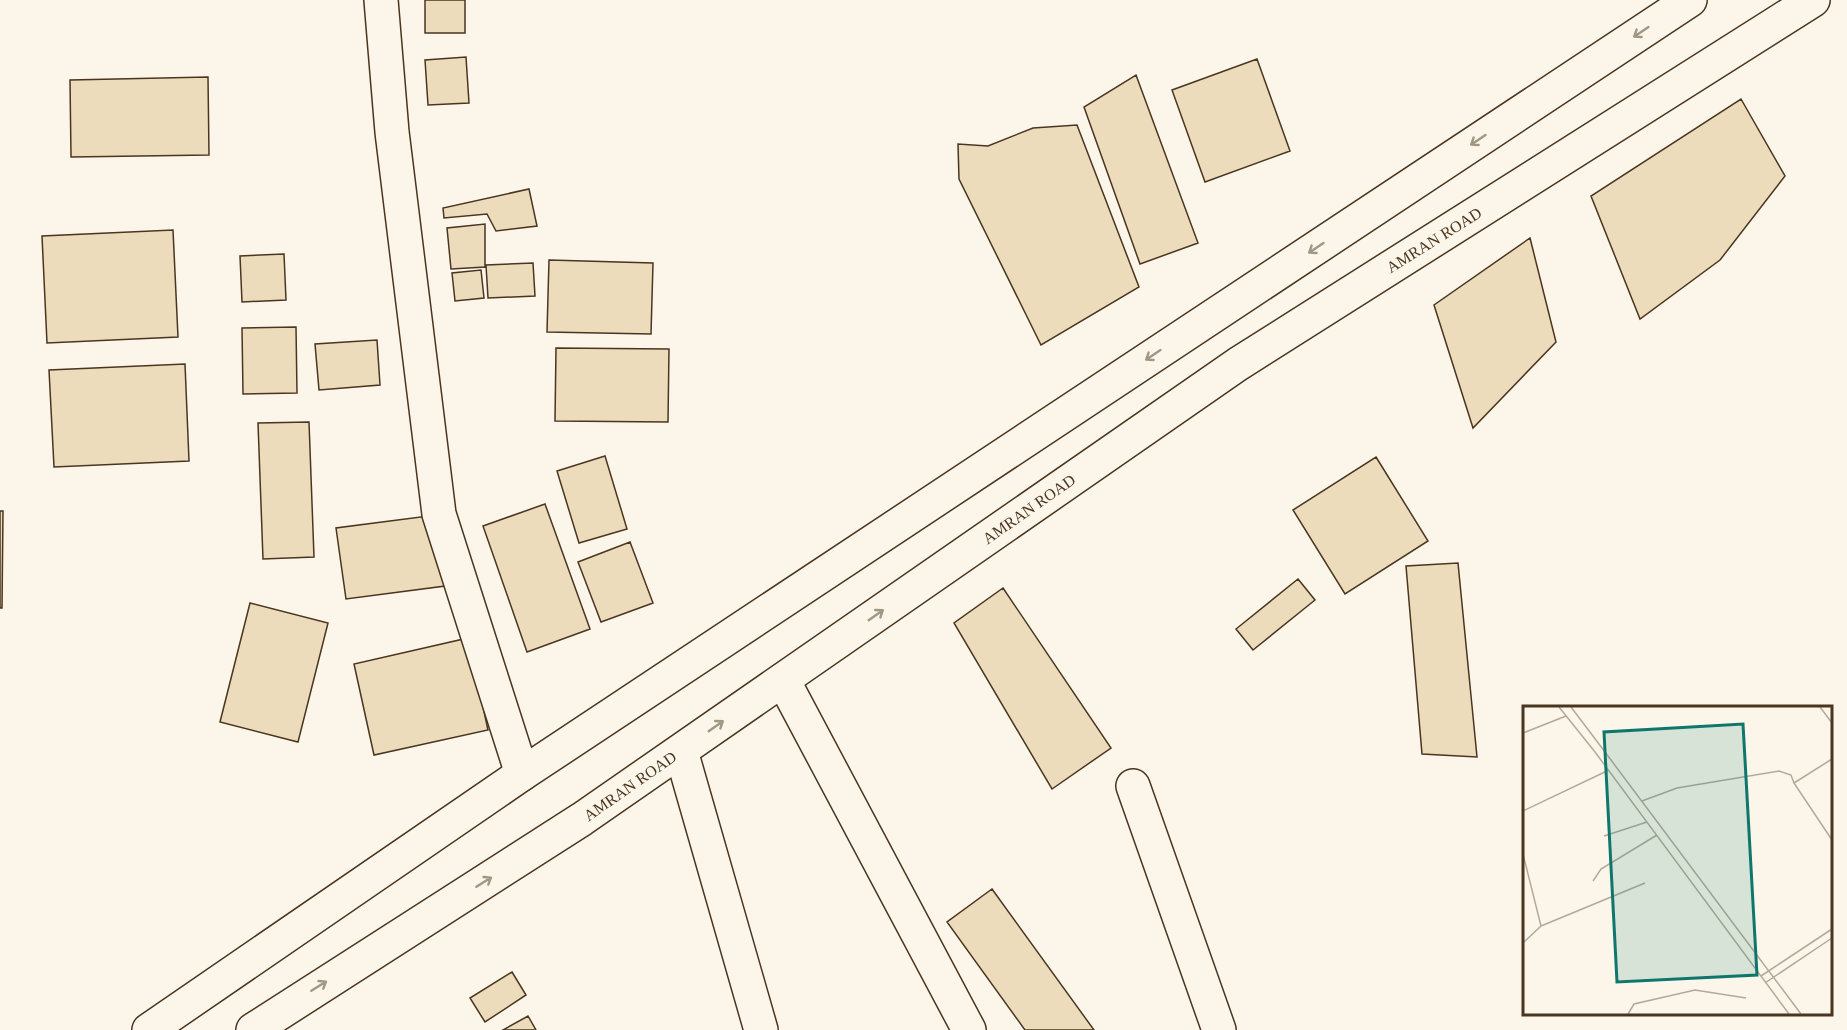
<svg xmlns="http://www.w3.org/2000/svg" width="1847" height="1030" font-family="'Times New Roman',serif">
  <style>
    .building { fill: #ecdcbc; stroke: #4a3520; stroke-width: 1.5 }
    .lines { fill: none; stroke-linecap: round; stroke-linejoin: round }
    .minor-casing { stroke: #4a3520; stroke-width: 36 }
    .major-casing { stroke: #4a3520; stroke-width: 36 }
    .minor { stroke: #fbf6e9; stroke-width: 33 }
    .major { stroke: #fbf6e9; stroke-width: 33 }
    .oneway { stroke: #a29684 }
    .labels { text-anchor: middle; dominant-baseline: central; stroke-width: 4.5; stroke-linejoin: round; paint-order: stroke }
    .street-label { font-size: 16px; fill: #4a3520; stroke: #fbf6e9 }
    .inset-road { fill: none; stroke: #b4a999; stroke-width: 1.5 }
    .view { fill: #0f766e; fill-opacity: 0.15; stroke: #0f766e; stroke-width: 3 }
    .inset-edge { fill: none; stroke: #4a3520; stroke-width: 3 }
  </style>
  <rect width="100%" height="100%" fill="#fbf6e9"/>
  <path class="building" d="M425,0H465V33H425Z
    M466,57L469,103L428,105L425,60Z
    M1257,59L1290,151L1205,182L1172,90Z
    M1136,75L1198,243L1140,264L1084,107Z
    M208,77L209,155L71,157L70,80Z
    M1741,99L1785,176L1720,260L1640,319L1591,196Z
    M1077,125L1139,287L1041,345L959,179L958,144L988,146L1033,128Z
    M529,189L537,226L496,231L487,214L444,218L443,208Z
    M485,224V267L451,269L447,228Z
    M173,230L178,337L47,343L42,236Z
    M1530,238L1556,342L1473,428L1434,305Z
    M284,254L286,300L242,302L240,256Z
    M549,260L653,263L651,334L547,332Z
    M533,263L535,296L488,298L486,265Z
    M481,270L484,298L455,301L452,273Z
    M296,327L297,393L243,394L242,328Z
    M377,340L380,385L319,390L315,344Z
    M556,348L669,349L668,422L555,421Z
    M185,364L189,461L54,467L49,370Z
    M309,422L314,557L263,559L258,423Z
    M605,456L627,529L579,543L557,471Z
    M1376,457L1428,541L1345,594L1293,510Z
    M545,504L590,629L527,652L483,526Z
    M0,511H3L2,608H0Z
    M436,515L445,586L346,599L336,528Z
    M630,542L653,603L601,622L578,562Z
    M1458,563L1477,757L1422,754L1406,566Z
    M1298,579L1315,600L1253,650L1236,629Z
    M1003,588L1111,748L1052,789L954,623Z
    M250,603L328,623L298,742L220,722Z
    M468,638L488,730L374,755L354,664Z
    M992,889L1094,1030H1025L947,922Z
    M512,972L526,995L485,1022L470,998Z
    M528,1016L536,1030H503Z"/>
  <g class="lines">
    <g class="minor-casing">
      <path id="minor" d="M381,0L392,132L439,514L522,774
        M783,680L969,1030
        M681,751L761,1030
        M1133,786L1219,1030"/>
    </g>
    <g class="major-casing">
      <path id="major" d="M149,1030L522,774L1690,0
        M253,1030L582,819L1238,364L1813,0"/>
    </g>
    <use href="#minor" class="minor"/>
    <use href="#major" class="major"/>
  </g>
  <defs><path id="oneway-shaft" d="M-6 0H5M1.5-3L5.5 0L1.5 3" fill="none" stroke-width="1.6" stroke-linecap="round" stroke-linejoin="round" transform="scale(1.5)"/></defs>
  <g class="oneway">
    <use href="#oneway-shaft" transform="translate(1641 32) rotate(146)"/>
    <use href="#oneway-shaft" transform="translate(1478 140) rotate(146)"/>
    <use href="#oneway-shaft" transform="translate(1316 248) rotate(146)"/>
    <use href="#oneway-shaft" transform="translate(1153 355) rotate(146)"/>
    <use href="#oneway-shaft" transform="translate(876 615) rotate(-35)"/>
    <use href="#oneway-shaft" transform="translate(716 726) rotate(-35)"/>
    <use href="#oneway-shaft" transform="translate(484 882) rotate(-32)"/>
    <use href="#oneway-shaft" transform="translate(319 986) rotate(-32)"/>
  </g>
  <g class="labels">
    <g class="street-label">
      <text transform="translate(1434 240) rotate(-32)">AMRAN ROAD</text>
      <text transform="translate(1029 509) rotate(-35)">AMRAN ROAD</text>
      <text transform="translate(630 786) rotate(-35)">AMRAN ROAD</text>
    </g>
  </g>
  <g transform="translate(1523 706)">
    <rect width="309" height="309" fill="#fbf6e9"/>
    <path class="inset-road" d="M36,1L72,46M48,1L79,42M297,1L309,17M0,27L43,10M79,42L278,308M72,46L266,308M271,77L309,134M119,95L154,82L256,65L268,69L271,77L309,53M0,105L86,64M81,130L124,116M0,148L18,220L0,237M70,175L78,163L134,129M18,220L122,177M238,270L309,223M242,277L309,232M105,308L111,298L172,284L223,292"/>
    <path class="view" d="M220,18L234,269L94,276L81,26Z"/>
    <rect width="309" height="309" class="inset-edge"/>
  </g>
</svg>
